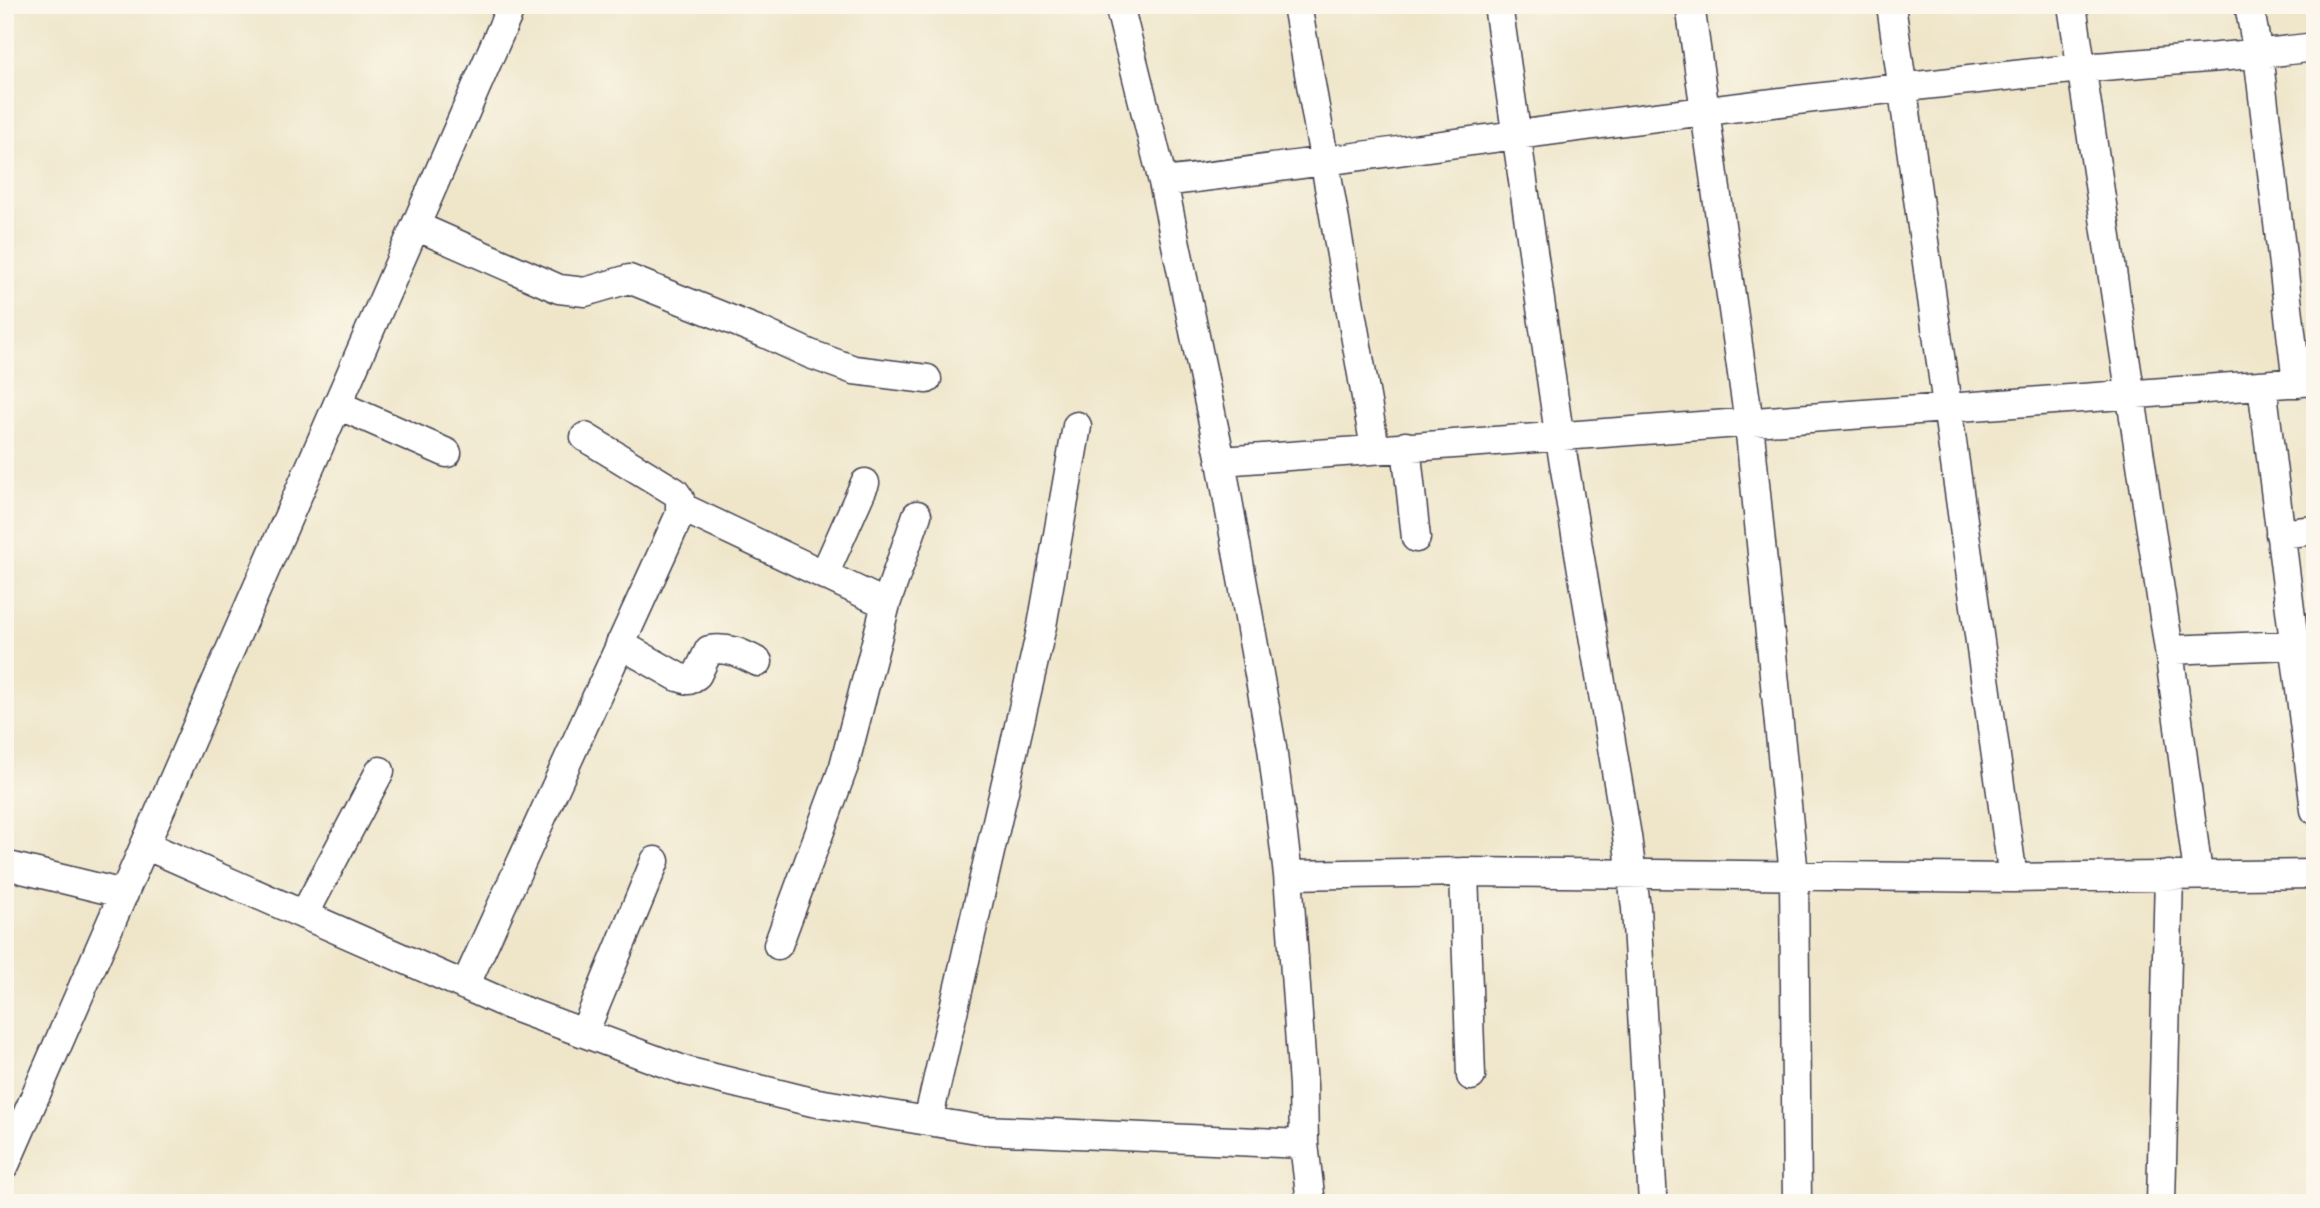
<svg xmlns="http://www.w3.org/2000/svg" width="2320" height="1208" font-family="'IM FELL DW Pica',serif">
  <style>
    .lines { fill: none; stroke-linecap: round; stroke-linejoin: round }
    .street-casing { stroke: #413f50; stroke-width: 31 }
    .street { stroke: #fff; stroke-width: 28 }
  </style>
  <rect width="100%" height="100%" fill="#fbf7ec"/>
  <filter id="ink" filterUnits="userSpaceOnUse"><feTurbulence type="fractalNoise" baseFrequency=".0143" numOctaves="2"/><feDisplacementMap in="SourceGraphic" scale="14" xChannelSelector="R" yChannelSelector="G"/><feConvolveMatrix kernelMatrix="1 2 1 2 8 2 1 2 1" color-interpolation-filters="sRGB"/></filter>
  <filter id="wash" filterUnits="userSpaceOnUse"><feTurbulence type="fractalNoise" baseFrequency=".00686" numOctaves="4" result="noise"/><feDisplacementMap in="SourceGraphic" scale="28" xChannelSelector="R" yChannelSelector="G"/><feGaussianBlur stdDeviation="1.57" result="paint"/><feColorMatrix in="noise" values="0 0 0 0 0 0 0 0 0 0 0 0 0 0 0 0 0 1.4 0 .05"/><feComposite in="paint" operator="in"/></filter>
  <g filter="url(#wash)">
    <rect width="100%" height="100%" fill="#efe6ca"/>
  </g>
  <g filter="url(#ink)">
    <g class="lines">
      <g class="street-casing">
        <path id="street" d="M1119,5L1163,182L1221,461L1272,747L1288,875L1303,1085L1304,1144L1311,1203
          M1297,5L1375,448
          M1498,5L1559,434L1627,836L1636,908L1653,1203
          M1690,5L1749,423L1794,875L1797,1203
          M1891,5L2013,878
          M2072,5L2169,650L2198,874
          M2249,5L2258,54L2297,383
          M1163,182C1344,160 1525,132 1706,111C1831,96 1957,80 2083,68C2160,61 2238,57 2315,47
          M416,226L559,289L585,292L629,279L764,333L810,354L854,370L927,379
          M2262,385L2315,810
          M338,405L447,453
          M1406,446L1416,538
          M1221,461C1585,431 1950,410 2315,381
          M681,507L886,604
          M2280,534L2315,530
          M824,575L865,483
          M620,644L678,677L689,680L697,675L709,650C728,647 741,653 758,662
          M2169,650L2315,644
          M145,845L511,1006L686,1071L812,1102L983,1130L1304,1144
          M5,865L124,894
          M1464,872L1471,1076
          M1288,875L1464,872L2013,878L2315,874
          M304,915L380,771
          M778,945L844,766L886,604L917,515
          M465,986L680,514V499L675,492L585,437
          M584,1033L655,861
          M928,1121L1042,626L1077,426
          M5,1165L512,5
          M2161,1203L2169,875"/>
      </g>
      <use href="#street" class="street"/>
    </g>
  </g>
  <rect width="2320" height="1208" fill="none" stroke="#fbf7ec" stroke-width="28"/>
</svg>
